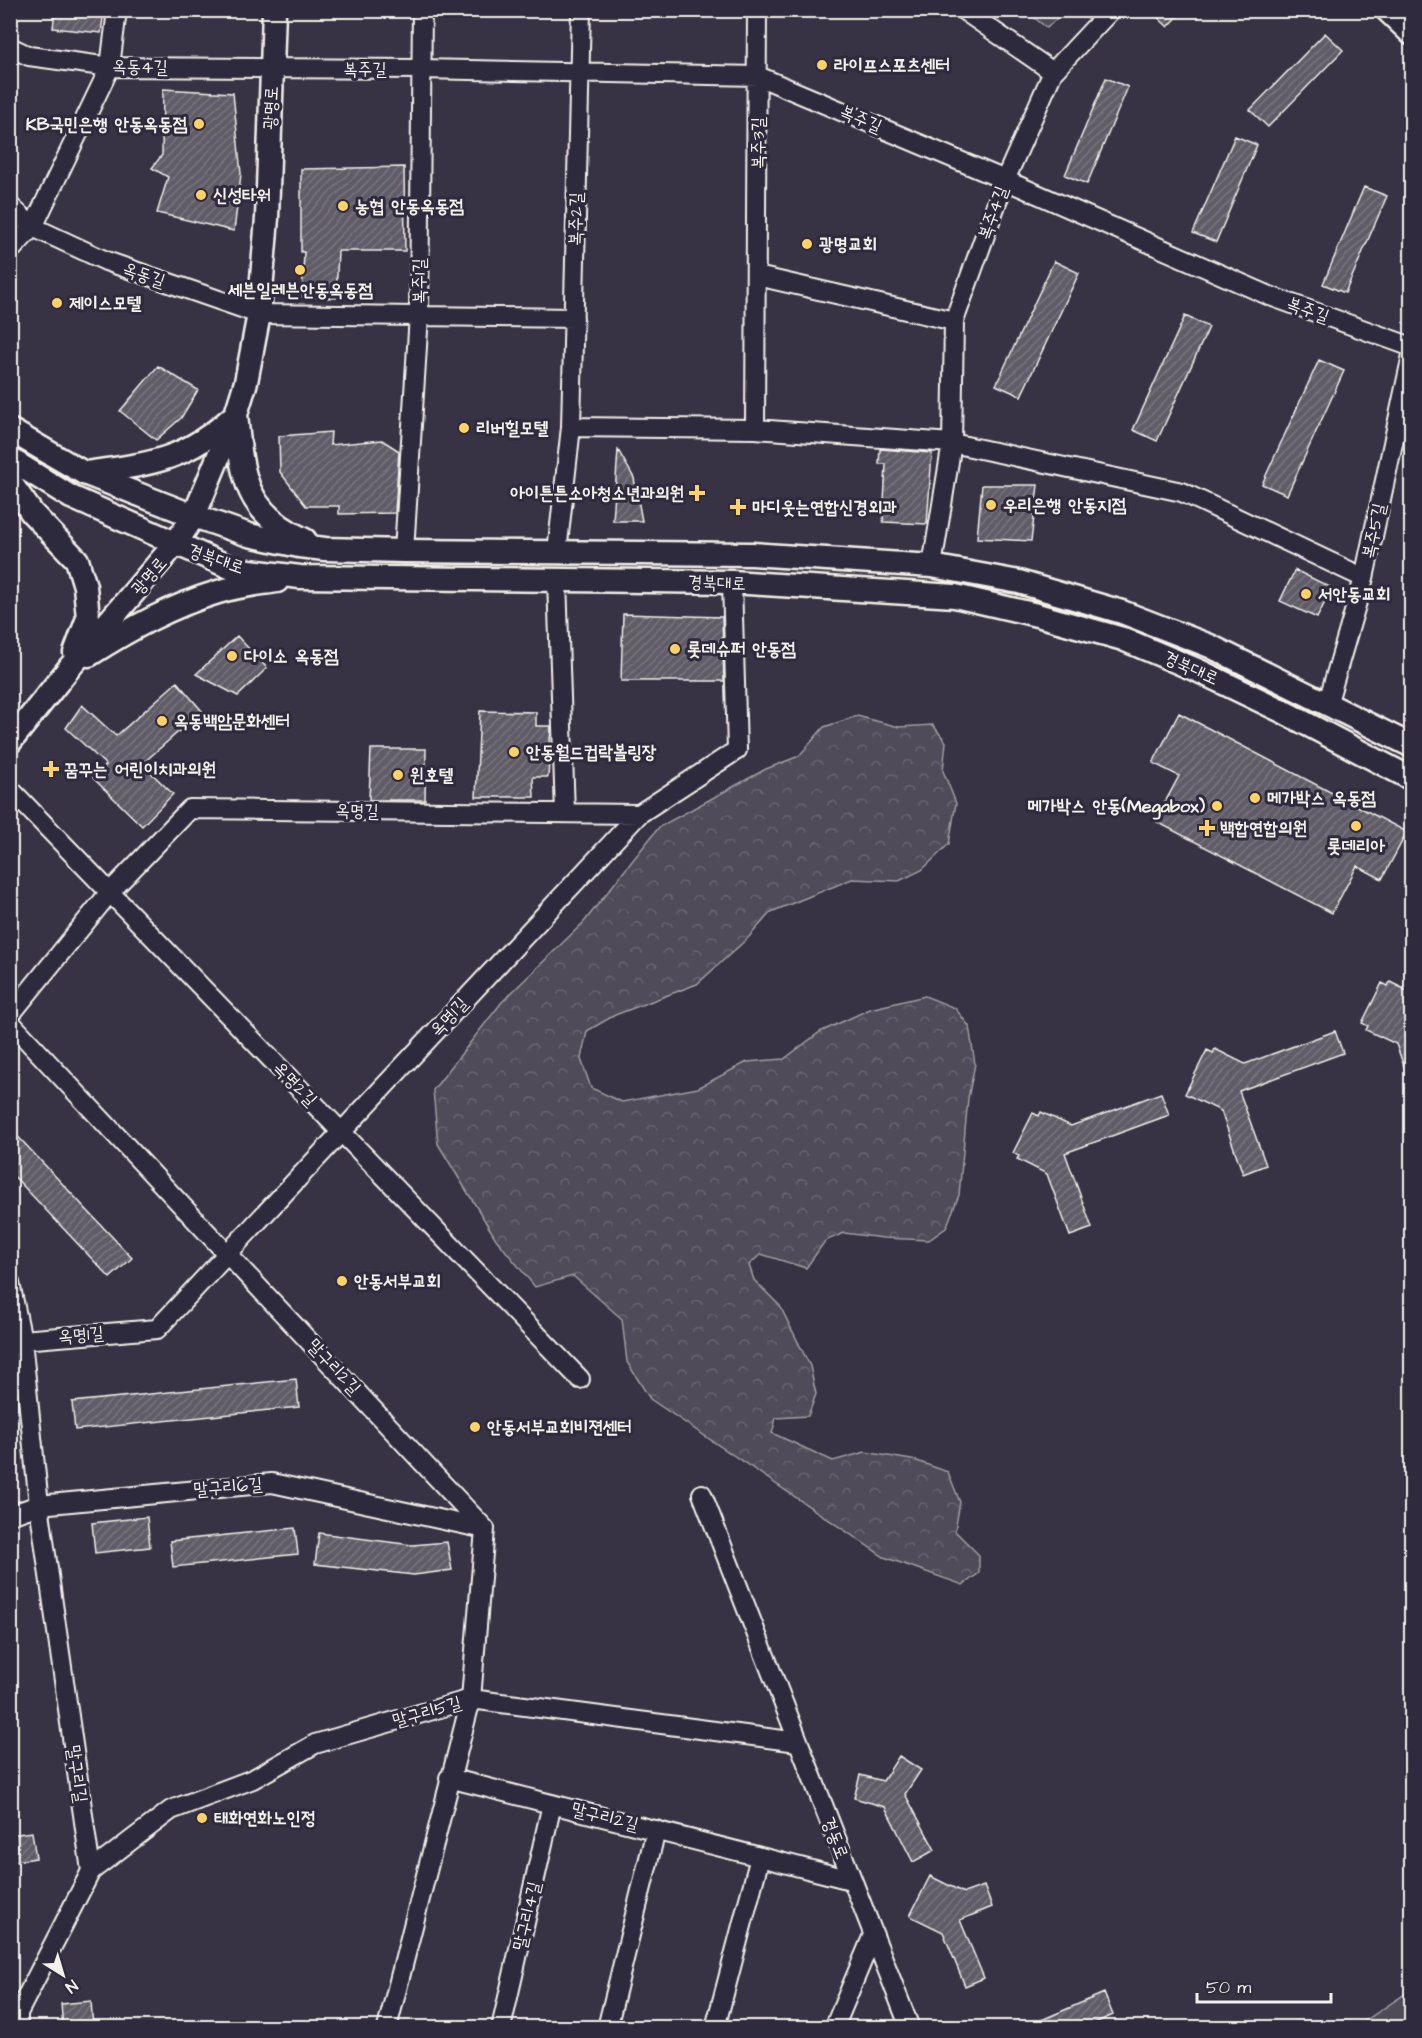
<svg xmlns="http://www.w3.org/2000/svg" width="1422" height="2038" font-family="'Architects Daughter','Poor Story',sans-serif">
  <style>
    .forest { fill: url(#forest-crowns); stroke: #a29ea0; stroke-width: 1.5 }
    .green { fill: #504b59; stroke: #a29ea0; stroke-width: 1.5 }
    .building { fill: url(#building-hatch); stroke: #f4f1e8; stroke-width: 1.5 }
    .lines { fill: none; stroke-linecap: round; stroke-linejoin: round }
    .minor-casing { stroke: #f4f1e8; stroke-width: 22 }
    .tertiary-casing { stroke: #f4f1e8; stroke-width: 27 }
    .minor { stroke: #2f2a3d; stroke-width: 18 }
    .tertiary { stroke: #2f2a3d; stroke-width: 22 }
    .poi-dot { fill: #ffd166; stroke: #2f2a3d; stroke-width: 2 }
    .labels { text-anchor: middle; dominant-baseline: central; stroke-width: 6; stroke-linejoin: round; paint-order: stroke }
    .poi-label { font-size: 18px; font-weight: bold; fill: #f4f1e8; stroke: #2f2a3d; text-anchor: start }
    .street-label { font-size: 18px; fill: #f4f1e8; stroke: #2f2a3d }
  </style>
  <defs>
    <pattern id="forest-crowns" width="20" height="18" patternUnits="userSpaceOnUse" patternTransform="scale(1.5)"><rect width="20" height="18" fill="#504b59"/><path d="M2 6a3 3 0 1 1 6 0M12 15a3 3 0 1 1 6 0" fill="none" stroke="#6a6571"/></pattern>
    <pattern id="building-hatch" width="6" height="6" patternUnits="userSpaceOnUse" patternTransform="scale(1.5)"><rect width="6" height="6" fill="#5f5c67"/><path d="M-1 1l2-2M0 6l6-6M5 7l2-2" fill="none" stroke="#77747d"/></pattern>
  </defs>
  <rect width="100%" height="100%" fill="#373244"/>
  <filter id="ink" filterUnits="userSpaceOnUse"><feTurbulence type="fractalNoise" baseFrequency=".0167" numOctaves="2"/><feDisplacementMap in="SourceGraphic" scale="12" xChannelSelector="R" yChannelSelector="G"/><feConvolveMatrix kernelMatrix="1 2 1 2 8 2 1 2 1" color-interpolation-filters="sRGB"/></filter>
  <g filter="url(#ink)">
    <path class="forest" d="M857,716L899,727L933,725L946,742L943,771L956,803L949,844L922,870L899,881L852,879L771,912L748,938L697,984L615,1015L587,1031L581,1059L591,1088L622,1102L698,1088L747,1062L784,1059L820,1032L870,1009L925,996L955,1008L969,1026L975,1064L968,1098L959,1195L946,1228L929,1240L883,1238L844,1233L825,1241L806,1268L761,1254L749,1265L754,1280L780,1306L810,1366L816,1394L808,1416L776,1418L772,1433L833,1461L865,1452L917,1461L948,1472L960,1502L955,1531L979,1555V1573L963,1585L884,1557L650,1399L627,1362L622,1319L573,1276L535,1287L496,1239L438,1144L433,1090L502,1002L584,922L659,827L766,769L799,756L824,727Z"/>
    <path class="green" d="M1026,11H1064L1047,28Z
      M1411,1990V2027H1356Z"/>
    <path class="building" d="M55,10H104L101,33L53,28Z
      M1150,10H1184L1168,27Z
      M1325,33L1343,50L1268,127L1250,110Z
      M1106,78L1128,87L1087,184L1065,175Z
      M163,89L233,93L241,174L234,231L157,213L168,177L152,168L162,155Z
      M1235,136L1257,145L1216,242L1193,233Z
      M404,167L405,251H338L336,298L302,297L304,252H301V169Z
      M1364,187L1387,196L1345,293L1323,284Z
      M1054,261L1079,273L1021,396L996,385Z
      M1185,316L1209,327L1157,441L1133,430Z
      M1319,360L1344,371L1287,495L1262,484Z
      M158,366L198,390L181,418L156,440L120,411Z
      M331,432L330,445L382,440L399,451L395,513L339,514V506H306L280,472L279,436Z
      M880,449L932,453L927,524L883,522L886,464H879Z
      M618,450L634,478L642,521H613Z
      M982,485H1038L1031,541L977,538Z
      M1295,570L1332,588L1317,618L1280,601Z
      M623,614L722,617L724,681H621Z
      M237,636L267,668L238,696L196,674Z
      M177,682L202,711L142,764L173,794L142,826L93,778L106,765L66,728L82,705L116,736Z
      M480,711L536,712V726H551L548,777H533L534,797H476Z
      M1179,713L1407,832L1382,879L1357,866L1332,913L1155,821L1179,776L1153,763Z
      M371,749H426L425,800H369Z
      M1390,982L1412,993V1082L1410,1083L1396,1044L1366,1030L1368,1026L1362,1023L1382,983L1388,986Z
      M1335,1031L1343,1053L1239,1091L1266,1165L1243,1174L1221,1111L1185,1094L1207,1050L1213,1053L1215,1049L1245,1064Z
      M1161,1093L1169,1115L1065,1153L1092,1228L1070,1236L1047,1174L1017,1159L1019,1156L1013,1153L1033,1113L1039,1116L1041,1112L1071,1126Z
      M10,1128L132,1258L110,1278L10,1172Z
      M296,1379L299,1407L75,1430L72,1402Z
      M147,1517L150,1547L95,1553L92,1523Z
      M295,1528L298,1554L173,1567L170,1541Z
      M319,1533L412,1545L447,1542L452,1570L414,1575L315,1564Z
      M899,1756L921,1770L905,1794L935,1850L913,1862L885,1807L854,1798L860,1775L883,1781Z
      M32,1832L36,1858L10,1862V1835Z
      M930,1876L964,1893L984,1886L992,1907L960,1920L984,1978L965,1986L943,1932L910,1916Z
      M1104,1993L1113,2015L1083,2028H1023Z
      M91,2001L93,2028H63L61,2004Z"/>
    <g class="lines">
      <g class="minor-casing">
        <path id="minor" d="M963,10L1053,72
          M10,47L29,56L110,67L421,69L758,76L1005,180L1270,296L1412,347
          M10,206L33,227L106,261L259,314L574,318
          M10,251L33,227L110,67L117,10
          M757,276L954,321
          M571,427L755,429L952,443L1182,492L1364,578
          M755,429L757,10
          M404,551L419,315L422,10
          M557,552L571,427L581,10
          M932,566L952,443L954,321L1005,180L1053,72L1111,10
          M557,580L565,813
          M1327,705L1364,578L1412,355
          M10,789L580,1379
          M10,1015L110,892L190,809L639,814
          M10,1022L485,1529L471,1699L387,2028
          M10,1283L22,1340L39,1505L91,1871L18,2013V2028
          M22,1340L157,1329L639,814L737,750L732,582
          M702,1494L910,2028
          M10,1515L39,1505L272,1483L485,1529
          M449,1778L851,1880
          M91,1871L171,1810L253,1779L315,1744L471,1699L798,1742
          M501,2028L552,1804
          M607,2028L656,1830
          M715,2028L760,1857
          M834,2028L873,1935"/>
      </g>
      <g class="tertiary-casing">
        <path id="tertiary" d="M1387,10L1412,34
          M10,430L84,473L194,516L249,535L299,546L325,549L404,551L752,554L932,566L1019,582L1122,612L1210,646L1412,746
          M10,459L71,497L234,569L300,577L732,582L955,596L1037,615L1123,639L1199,671L1282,711L1412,779
          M85,473C152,464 185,461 236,414C242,474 243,512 305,540
          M10,482L32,513L77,560L85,586L88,618L75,653
          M89,655C130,629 171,606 218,592C237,586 257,584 277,581
          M10,742L70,667L175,544L194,516L236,414L246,382L259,314L267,218L274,10"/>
      </g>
      <use href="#minor" class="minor"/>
      <use href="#tertiary" class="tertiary"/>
    </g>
  </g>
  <g class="poi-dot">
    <circle cx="822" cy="65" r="6"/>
    <circle cx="199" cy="124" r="6"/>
    <circle cx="201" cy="195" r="6"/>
    <circle cx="343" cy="206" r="6"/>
    <circle cx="807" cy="244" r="6"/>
    <circle cx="300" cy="270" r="6"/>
    <circle cx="57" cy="303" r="6"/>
    <circle cx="464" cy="428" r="6"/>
    <path d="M694 484h6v6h6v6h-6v6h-6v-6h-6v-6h6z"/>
    <circle cx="991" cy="505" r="6"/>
    <path d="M735 498h6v6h6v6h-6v6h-6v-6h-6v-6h6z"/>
    <circle cx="1306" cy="594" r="6"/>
    <circle cx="675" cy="649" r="6"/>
    <circle cx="232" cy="656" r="6"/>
    <circle cx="162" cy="721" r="6"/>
    <circle cx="514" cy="752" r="6"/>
    <path d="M48 760h6v6h6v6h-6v6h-6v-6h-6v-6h6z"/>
    <circle cx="398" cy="775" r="6"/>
    <circle cx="1255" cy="798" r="6"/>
    <circle cx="1217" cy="806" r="6"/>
    <circle cx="1356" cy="826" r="6"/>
    <path d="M1204 819h6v6h6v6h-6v6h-6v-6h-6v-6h6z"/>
    <circle cx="342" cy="1281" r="6"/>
    <circle cx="475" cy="1427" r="6"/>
    <circle cx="202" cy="1818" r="6"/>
  </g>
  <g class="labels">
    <g class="poi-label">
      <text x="834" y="65">라이프스포츠센터</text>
      <text x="187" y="124" text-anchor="end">KB국민은행 안동옥동점</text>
      <text x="213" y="195">신성타워</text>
      <text x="355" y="206">농협 안동옥동점</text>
      <text x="819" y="244">광명교회</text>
      <text x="300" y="290" text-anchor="middle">세븐일레븐안동옥동점</text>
      <text x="69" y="303">제이스모텔</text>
      <text x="476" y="428">리버힐모텔</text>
      <text x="684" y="493" text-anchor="end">아이튼튼소아청소년과의원</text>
      <text x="1003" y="505">우리은행 안동지점</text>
      <text x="752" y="507">마디웃는연합신경외과</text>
      <text x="1318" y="594">서안동교회</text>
      <text x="687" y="649">롯데슈퍼 안동점</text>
      <text x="244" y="656">다이소 옥동점</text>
      <text x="174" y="721">옥동백암문화센터</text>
      <text x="526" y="752">안동월드컵락볼링장</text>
      <text x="64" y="769">꿈꾸는 어린이치과의원</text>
      <text x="410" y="775">윈호텔</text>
      <text x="1267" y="798">메가박스 옥동점</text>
      <text x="1205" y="806" text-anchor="end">메가박스 안동(Megabox)</text>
      <text x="1220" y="828">백합연합의원</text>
      <text x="1356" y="846" text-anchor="middle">롯데리아</text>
      <text x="354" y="1281">안동서부교회</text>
      <text x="487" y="1427">안동서부교회비젼센터</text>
      <text x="214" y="1818">태화연화노인정</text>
    </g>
    <g class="street-label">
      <text transform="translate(140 67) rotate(1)">옥동4길</text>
      <text x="365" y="69">복주길</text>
      <text transform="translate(271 108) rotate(-87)">광명로</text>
      <text transform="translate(861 119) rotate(23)">복주길</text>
      <text transform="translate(758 143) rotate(-90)">복주3길</text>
      <text transform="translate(993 213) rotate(-70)">복주4길</text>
      <text transform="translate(576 219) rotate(-89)">복주2길</text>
      <text transform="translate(144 275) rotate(19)">옥동길</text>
      <text transform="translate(419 281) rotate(-90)">복주1길</text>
      <text transform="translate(1308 310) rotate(20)">복주길</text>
      <text transform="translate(1374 531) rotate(-78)">복주5길</text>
      <text transform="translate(216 559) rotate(19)">경북대로</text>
      <text transform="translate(149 576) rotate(-49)">광명로</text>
      <text transform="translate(717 583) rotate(2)">경북대로</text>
      <text transform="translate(1191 668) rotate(24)">경북대로</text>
      <text transform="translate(357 811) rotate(1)">옥명길</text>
      <text transform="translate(449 1017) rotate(-47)">옥명1길</text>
      <text transform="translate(295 1084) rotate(46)">옥명2길</text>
      <text transform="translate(81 1335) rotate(-5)">옥명1길</text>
      <text transform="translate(334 1367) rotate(47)">말구리2길</text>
      <text transform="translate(228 1487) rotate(-5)">말구리6길</text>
      <text transform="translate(427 1712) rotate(-16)">말구리5길</text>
      <text transform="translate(77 1774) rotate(82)">말구리길</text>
      <text transform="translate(605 1817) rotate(14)">말구리2길</text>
      <text transform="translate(835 1838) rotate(69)">경동로</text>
      <text transform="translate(527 1916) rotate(-77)">말구리4길</text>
    </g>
  </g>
  <rect width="1422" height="2038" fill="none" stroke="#2f2a3d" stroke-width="36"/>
  <rect x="18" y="18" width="1386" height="2002" fill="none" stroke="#f4f1e8" stroke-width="2" filter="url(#ink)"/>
  <g transform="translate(63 1975) rotate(143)" stroke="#2f2a3d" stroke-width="4.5" paint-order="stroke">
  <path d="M0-4.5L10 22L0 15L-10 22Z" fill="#f4f1e8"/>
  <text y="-9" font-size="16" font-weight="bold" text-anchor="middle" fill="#f4f1e8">N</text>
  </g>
  <path d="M1197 1993v9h134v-9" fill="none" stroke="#f4f1e8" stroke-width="3"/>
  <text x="1206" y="1993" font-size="18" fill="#f4f1e8" stroke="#2f2a3d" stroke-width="4.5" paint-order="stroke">50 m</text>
</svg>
